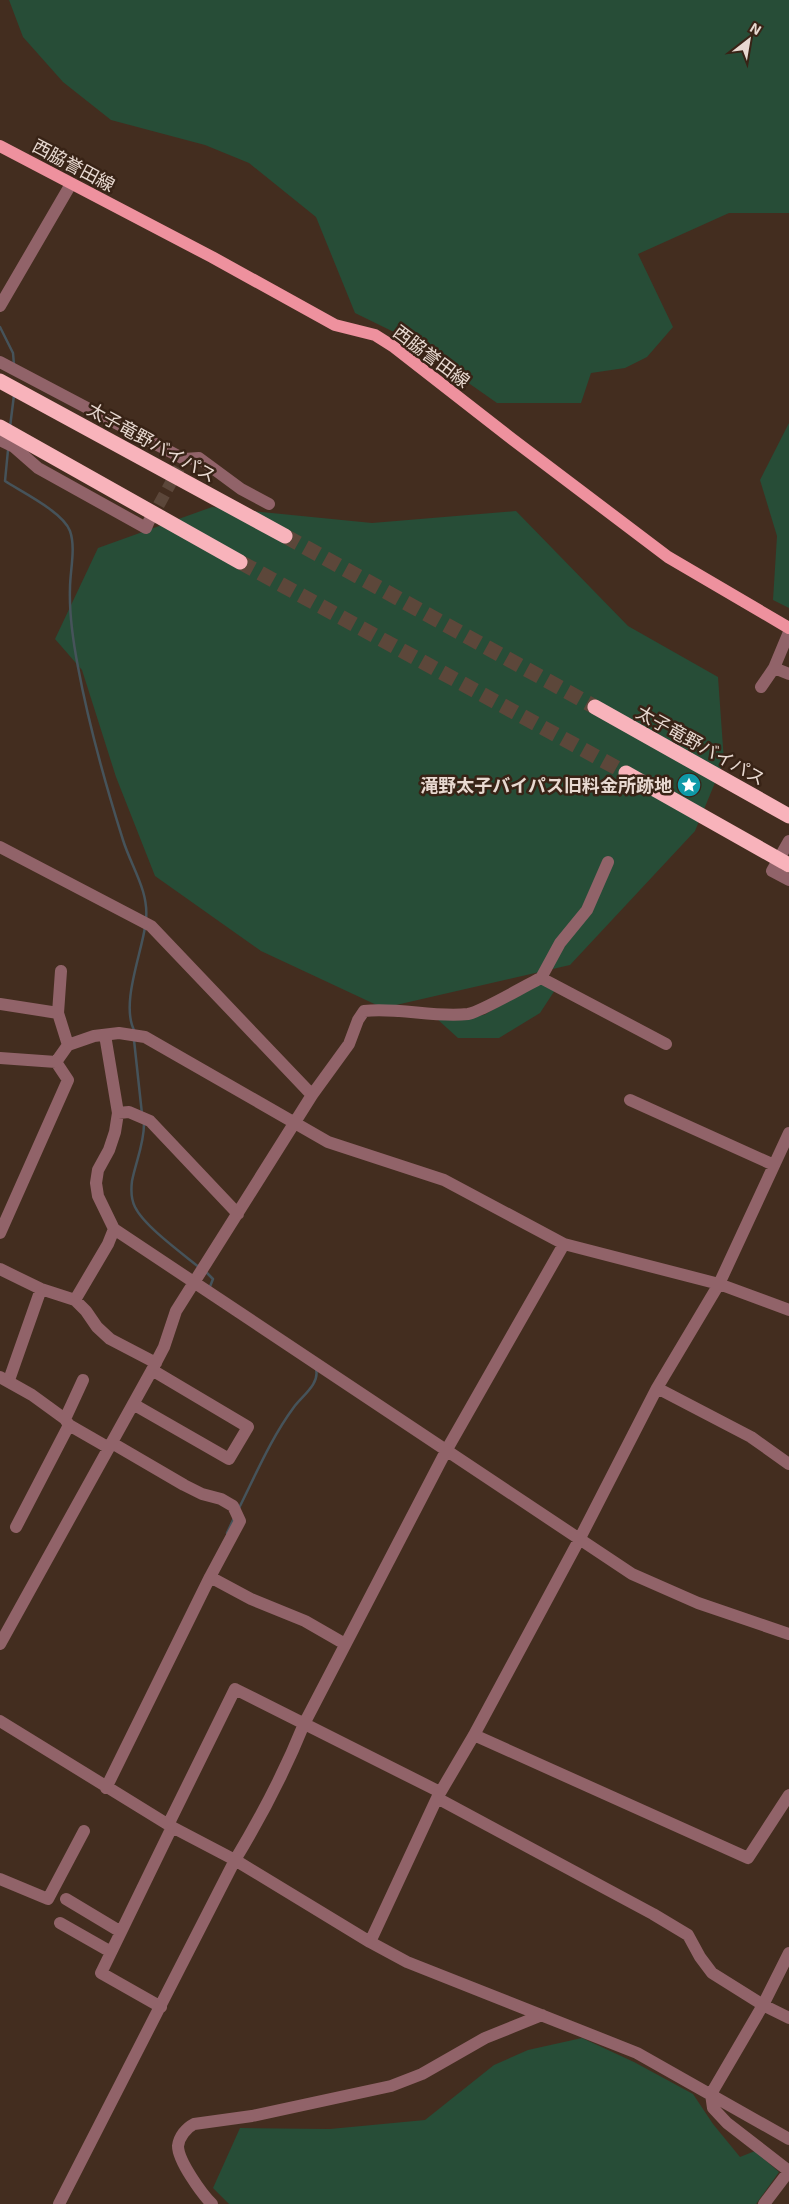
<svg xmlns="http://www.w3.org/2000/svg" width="789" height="2204" font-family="'Exo 2','Noto Sans JP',sans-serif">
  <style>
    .green { fill: #274d37 }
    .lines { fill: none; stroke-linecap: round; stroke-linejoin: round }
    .stream { stroke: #46535a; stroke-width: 2.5 }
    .minor-tunnel { stroke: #5c473a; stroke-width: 12; stroke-dasharray: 12 6; stroke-linecap: butt }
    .highway-tunnel { stroke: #5c473a; stroke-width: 15; stroke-dasharray: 15 8; stroke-linecap: butt }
    .minor { stroke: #916369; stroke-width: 12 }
    .major { stroke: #ee919e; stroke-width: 12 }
    .highway { stroke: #f8b3bb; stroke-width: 15 }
    .labels { text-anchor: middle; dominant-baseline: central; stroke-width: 5; stroke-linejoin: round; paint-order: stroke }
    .street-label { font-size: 18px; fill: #e8d9d1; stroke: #382316 }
    .poi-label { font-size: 18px; font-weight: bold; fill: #e8d9d1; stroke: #382316; text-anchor: end }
  </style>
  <rect width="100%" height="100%" fill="#432d1f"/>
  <path class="green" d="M9,0H789V213H729L638,254L673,327L647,357L625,368L591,373L581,403H497L400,335L355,313L316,217L249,163L205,145L111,120L63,82L23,37Z
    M789,423V608L773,600L777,536L760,480Z
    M212,507L372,523L516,511L628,626L718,677L724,761L695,831L570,965L383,1008L261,951L155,876L116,777L82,670L55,639L98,548Z
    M541,981L555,990L540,1013L499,1038H458L436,1018L484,1015Z
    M582,2038L634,2062L693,2094L713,2124L740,2157L755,2151L779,2172L756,2204H229L213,2188L240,2128L330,2129L425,2120L494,2065L528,2050Z"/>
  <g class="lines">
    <path class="stream" d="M0,327L13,353L14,365
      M10,427L14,395
      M8,450L5,481C22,492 63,512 70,531C76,548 70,571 70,588C69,615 73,641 78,667C89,726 105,783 123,840C131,866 149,891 146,919
      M135,1032C120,1006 141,955 145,927
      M134,1040L142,1114
      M144,1124C144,1144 136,1161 132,1181C131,1189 131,1199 135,1207C144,1226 183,1254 200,1268
      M206,1272L213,1279L209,1289
      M239,1508C256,1474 271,1438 294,1407C302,1396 320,1384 316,1369
      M227,1533L234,1518"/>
    <path class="minor-tunnel" d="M150,521L179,468"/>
    <path class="highway-tunnel" d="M285,536L595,707
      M240,562L626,773"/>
    <path class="minor" d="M0,306L71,184
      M0,362L184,459L199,458L241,489L269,504
      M0,440L14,447L38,468L146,528L149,521
      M774,668L789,674
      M761,687L774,668L789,632
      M789,841L772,871L789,880
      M0,847L151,926L312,1095
      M61,971L58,1013L68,1045
      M541,978L560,943L587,910L608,862
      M0,1004L58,1013
      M0,1058L56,1062
      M56,1062L68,1045L94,1036L119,1033L145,1037L328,1142L444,1180L564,1244L719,1284L789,1310
      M630,1100L774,1165
      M118,1113L129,1112L150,1121L238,1214
      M114,1229L632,1574L698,1603L789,1634
      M0,1233L68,1080L56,1062
      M0,1269L41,1289L75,1300L86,1311L97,1327L110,1339L156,1363
      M75,1300L108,1244L114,1229L98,1196L96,1183L98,1170L109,1150L115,1132L118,1113L105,1035
      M0,1377L32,1395L65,1419L69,1425L109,1448
      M9,1380L41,1289
      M657,1388L751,1437L789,1464
      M133,1404L229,1459L248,1427L152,1370
      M65,1419L83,1380
      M112,1443L184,1485L202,1494L221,1499L233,1506L240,1521L210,1577L251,1599L305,1621L345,1644
      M16,1527L69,1425
      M0,1644L152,1370L164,1347L176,1311L312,1095L349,1044L358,1020L364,1011C399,1007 434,1018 468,1014C481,1012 526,985 541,978L666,1044
      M0,1721L172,1827L235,1860L370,1942L407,1962L637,2053L789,2139
      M474,1735L748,1858L789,1795
      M106,1788L210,1577
      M437,1798L653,1914L688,1935L700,1957L712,1973L763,2005L789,2018
      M168,1825L235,1689L440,1792
      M0,1879L48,1899L84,1831
      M66,1899L121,1932
      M60,1923L111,1952
      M370,1942L437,1798L474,1735L579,1540L657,1388L719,1284L789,1133
      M789,1953L763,2005L711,2094L713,2108L727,2123L789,2171
      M161,2007L101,1973L172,1827
      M59,2204L235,1860C261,1817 285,1771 304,1724L446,1451L564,1244
      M212,2204C202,2194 178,2161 178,2146C179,2137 186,2128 194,2124L252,2116L391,2086L422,2074L485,2038L542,2015
      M764,2204L789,2171"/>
    <path class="major" d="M0,146L212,257L335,325L375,335L394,347L512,439L668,557L789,628"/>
    <path class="highway" d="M0,381L285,536
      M0,427L240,562
      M595,707L789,816
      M626,773L789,865"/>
  </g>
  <defs>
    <g id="sight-disc" transform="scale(1.25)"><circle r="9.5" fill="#0f9aa8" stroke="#382316"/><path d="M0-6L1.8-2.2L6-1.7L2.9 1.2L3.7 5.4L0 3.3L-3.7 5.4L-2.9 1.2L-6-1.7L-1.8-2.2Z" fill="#fff"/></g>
  </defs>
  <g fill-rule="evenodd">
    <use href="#sight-disc" x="689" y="785"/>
  </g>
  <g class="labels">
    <g class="street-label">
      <text transform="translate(74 165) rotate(28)">西脇誉田線</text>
      <text transform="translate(432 356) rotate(37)">西脇誉田線</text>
      <text transform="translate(152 442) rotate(29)">太子竜野バイパス</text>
      <text transform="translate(701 745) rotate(29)">太子竜野バイパス</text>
    </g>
    <g class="poi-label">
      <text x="672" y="785">滝野太子バイパス旧料金所跡地</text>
    </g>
  </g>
  <g transform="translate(749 40) rotate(31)" stroke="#382316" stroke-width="4" paint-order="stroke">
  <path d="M0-4L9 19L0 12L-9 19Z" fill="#e8d9d1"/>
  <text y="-8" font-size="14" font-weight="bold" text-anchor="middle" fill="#e8d9d1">N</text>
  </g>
</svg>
